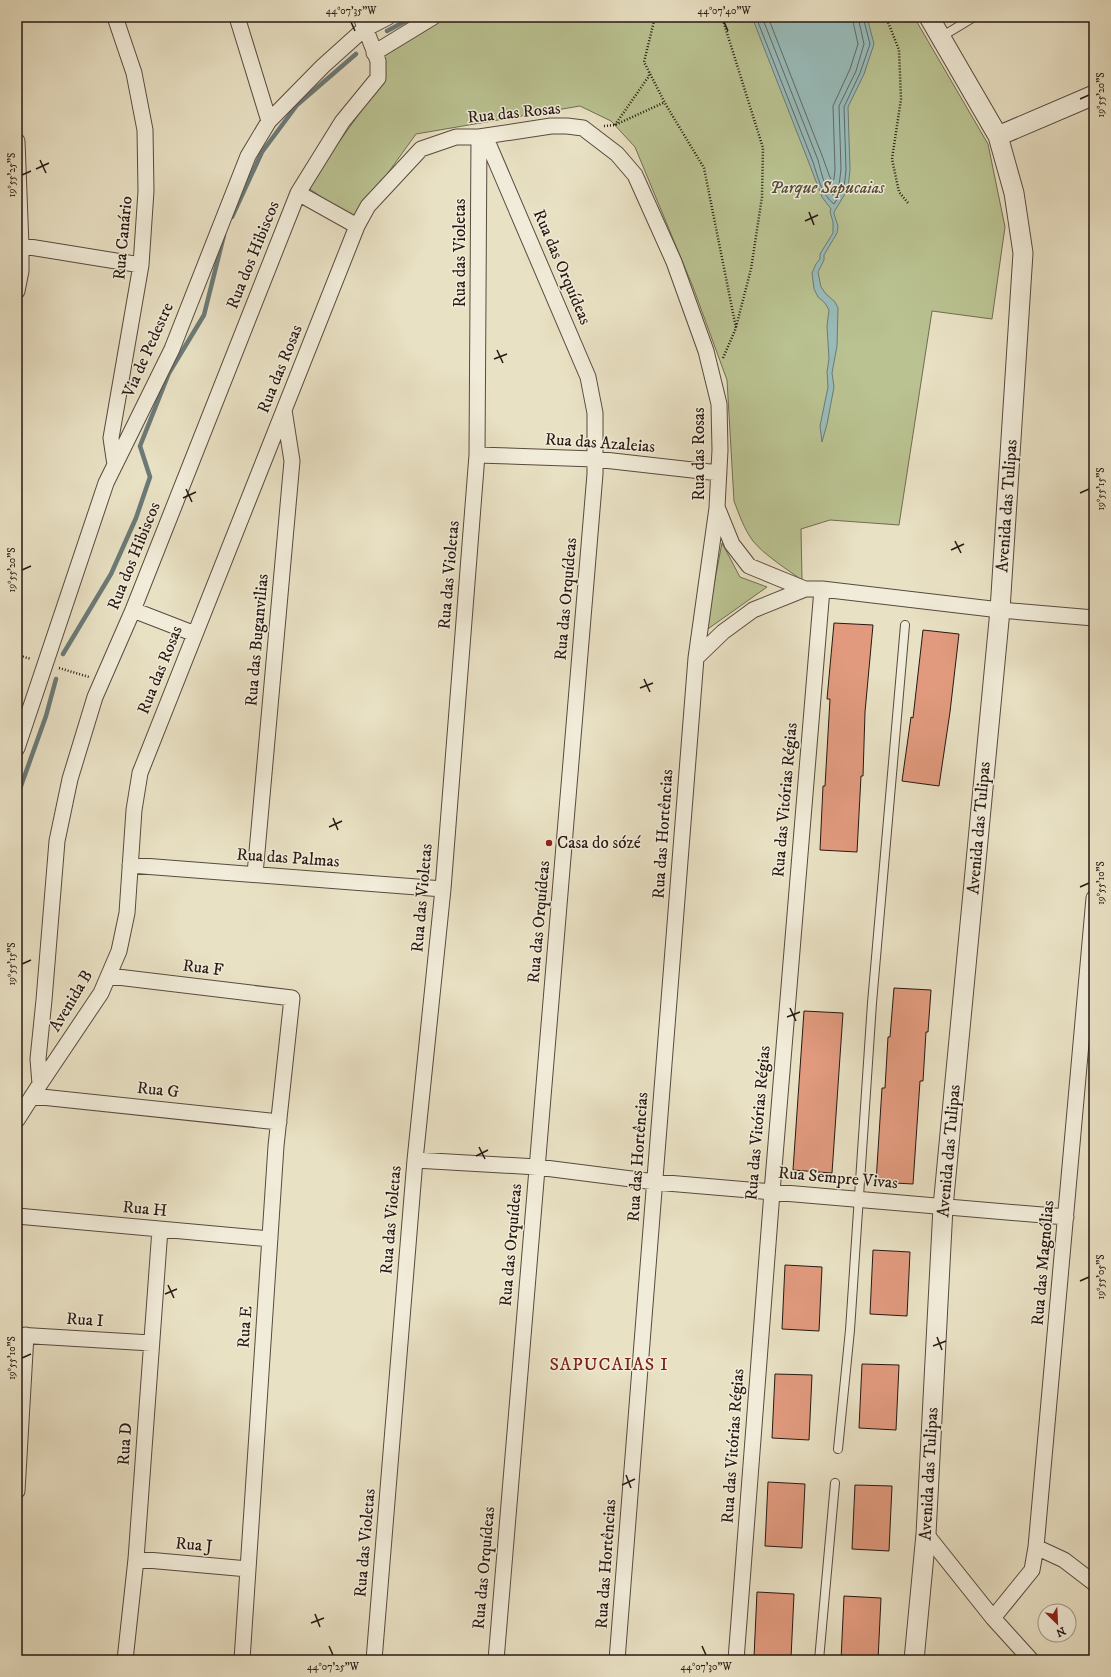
<svg xmlns="http://www.w3.org/2000/svg" width="1111" height="1677" font-family="'IM FELL DW Pica',serif">
  <style>
    .green { fill: #bac291; stroke: #706d52 }
    .water { fill: #99bcba; stroke: #6b7a77 }
    .lines { fill: none; stroke-linecap: round; stroke-linejoin: round }
    .shore { stroke: #606a66; stroke-width: 1 }
    .stream { stroke: #6b7a77; stroke-width: 4.5 }
    .building { fill: #e19a7e; stroke: #271813 }
    .service-casing { stroke: #584a3f; stroke-width: 10 }
    .minor-casing { stroke: #584a3f; stroke-width: 17 }
    .tertiary-casing { stroke: #584a3f; stroke-width: 21 }
    .path { stroke: #271813; stroke-width: 2.5; stroke-dasharray: 1 2; stroke-linecap: butt }
    .service { stroke: #f1ecd9; stroke-width: 8 }
    .minor { stroke: #f1ecd9; stroke-width: 15 }
    .tertiary { stroke: #f1ecd9; stroke-width: 19 }
    .ticks { fill: none; stroke: #271813; stroke-width: 1.5 }
    .poi-dot { fill: #8f2418; stroke: #f1ecd9; stroke-width: 1.5 }
    .labels { text-anchor: middle; dominant-baseline: central; stroke-width: 3; stroke-linejoin: round; paint-order: stroke }
    .street-label { font-size: 17px; fill: #271813; stroke: #f1ecd9 }
    .park-label { font-size: 17px; font-style: italic; fill: #534b39; stroke: #f1ecd9 }
    .poi-label { font-size: 17px; fill: #271813; stroke: #f1ecd9; text-anchor: start }
    .neighbourhood-label { font-size: 18px; letter-spacing: 1px; fill: #7a1f14; stroke: #f1ecd9 }
    .neatline { fill: none; stroke: #271813; stroke-width: 1.5 }
    .ticks-label { font-size: 10px; text-anchor: middle; fill: #271813 }
  </style>
  <rect width="100%" height="100%" fill="#e9e1c4"/>
  <filter id="stains"><feTurbulence type="fractalNoise" baseFrequency=".005" numOctaves="4"/><feColorMatrix values="0 0 0 0 .2 0 0 0 0 .09 0 0 0 0 .02 0 0 0 .5 -.17"/></filter>
  <radialGradient id="worn" r=".72"><stop offset=".6" stop-color="#630" stop-opacity="0"/><stop offset="1" stop-color="#630" stop-opacity=".3"/></radialGradient>
  <path class="green" d="M448,17H914L988,144L1005,227L992,319L932,311L899,525L830,520L801,529L802,580C789,571 762,553 753,541C744,529 739,514 734,501L727,380L693,287L635,147L611,121L580,106L416,134L354,220L307,187L381,83L384,51Z
    M722,543L740,577L767,587L705,631Z"/>
  <path class="water" d="M752,17H867L874,44L864,74L848,107L850,170L848,189L834,212V214L838,226L837,233L824,255V260L818,272L821,287L826,294L835,302L838,308L837,346L832,373L834,387L827,424L822,442L820,426L828,387L827,372L829,359L827,326L829,310L825,303L818,297L814,289L812,273L816,264L820,259V254L833,233V222L830,212L831,209L822,197L809,163Z"/>
  <g class="lines">
    <path class="shore" d="M756,17L813,162C818,177 821,194 834,204L844,188L846,170L844,107L860,73L870,44L863,17
      M762,17L818,160C821,171 824,188 833,195L839,186L841,169L839,106L856,71L864,44L858,17
      M768,17L823,158L829,175L832,181L834,179L835,169L833,106L850,69L858,44L852,17"/>
    <path class="stream" d="M387,31L413,17
      M232,217L262,152L297,105L356,54
      M63,654L111,574L136,518L150,477L140,446L169,373L204,315L224,235
      M17,797L46,716L56,679"/>
  </g>
  <path class="building" d="M834,623L873,625L865,712L863,776H861L857,852L820,850L823,786H825L830,699H827Z
    M923,630L959,634L950,712L939,786L902,781L911,717L913,718Z
    M894,988L931,990L928,1032H926L923,1081H920L913,1184L876,1182L882,1088H885L888,1037H890Z
    M804,1011L843,1013L832,1173L793,1170Z
    M873,1250L910,1252L907,1316L870,1314Z
    M785,1265L822,1267L819,1331L782,1329Z
    M862,1364L899,1365L896,1430L859,1428Z
    M775,1374L812,1375L809,1440L772,1438Z
    M768,1482L805,1484L802,1548L765,1546Z
    M855,1485L892,1486L889,1551L852,1549Z
    M757,1592L794,1594L791,1658L754,1657Z
    M844,1596L881,1598L878,1660H841Z"/>
  <g class="lines">
    <g class="service-casing">
      <path id="service" d="M941,37L974,17
        M838,1449L850,1330L872,1003L905,625
        M819,1660L835,1483"/>
    </g>
    <g class="minor-casing">
      <path id="minor" d="M115,17L134,73L145,130L146,191L141,265L111,438L115,465
        M237,17L269,121
        M374,53L433,17
        M485,136L588,377L595,413V474L496,1660
        M17,141L21,246V271L17,291
        M298,193L357,226
        M17,245L141,265
        M477,455L595,459L719,473
        M133,610L195,634
        M696,658L723,632L753,610L805,589
        M17,748L106,483L172,349L248,156L269,121L323,66L363,30L388,17
        M130,865L443,889
        M255,874L292,461L284,410
        M109,976L292,998L276,1146L242,1660
        M40,1084L38,1059L44,1000L57,841L70,779L95,697L133,610L298,193L342,122L378,78V61L361,17
        M32,1096L279,1122
        M17,1120L40,1084L101,993L119,951L127,913L134,810L140,773L357,226L368,206L421,149L456,137H479L551,126H567L583,128L617,154L635,175L674,262L706,351L719,404L720,450L717,507L732,544L749,566L805,589H822L1000,610L1094,618
        M415,1160L537,1167L655,1182L1066,1217
        M17,1216L270,1239
        M17,1335L151,1343
        M17,1491L26,1335
        M926,1534L993,1618L1031,1660
        M1036,1547L1064,1560L1094,1583
        M136,1559L248,1569
        M993,1618L1032,1570L1036,1547L1094,898
        M125,1660L136,1559L160,1229
        M374,1660L415,1160L443,889L477,455L479,137
        M617,1660L696,658L717,508
        M736,1660L772,1192L822,589"/>
    </g>
    <g class="tertiary-casing">
      <path id="tertiary" d="M998,136L1094,95
        M914,1660L926,1534L943,1207L1000,610L1023,253L1014,193L998,136L929,17"/>
    </g>
    <path class="path" d="M655,17L644,62L666,105L704,168L736,328L723,358
      M722,17L763,148L762,197L751,269L736,327
      M886,17L899,50L901,99L892,159L899,192L908,203
      M615,125L649,76V72
      M604,126L615,125L665,102
      M17,655L31,659
      M59,668L89,677"/>
    <use href="#service" class="service"/>
    <use href="#minor" class="minor"/>
    <use href="#tertiary" class="tertiary"/>
  </g>
  <path class="ticks" d="M351,22L355,31M724,22L728,31M1080,99L1089,95M40,160L46,173M36,169L49,163M22,175L31,171M809,212L814,225M805,221L818,215M497,350L503,363M494,359L507,354M186,489L192,502M1080,493L1089,489M183,498L196,492M955,541L961,553M951,550L964,544M22,570L31,566M644,679L650,692M640,688L653,683M333,818L338,830M329,827L342,821M1080,887L1089,883M22,964L31,960M790,1008L796,1021M787,1017L800,1012M479,1147L485,1159M476,1156L488,1150M1080,1281L1089,1277M168,1285L174,1298M165,1294L177,1289M937,1337L942,1350M933,1346L946,1341M22,1358L31,1354M626,1475L631,1488M622,1485L635,1479M315,1614L320,1627M311,1623L324,1618M329,1646L333,1655M702,1646L706,1655"/>
  <circle class="poi-dot" cx="549" cy="843" r="4"/>
  <g class="labels">
    <g class="street-label">
      <text transform="translate(514 113) rotate(-6)">Rua das Rosas</text>
      <text transform="translate(123 238) rotate(-85)">Rua Canário</text>
      <text transform="translate(460 253) rotate(-90)">Rua das Violetas</text>
      <text transform="translate(253 255) rotate(-68)">Rua dos Hibiscos</text>
      <text transform="translate(562 267) rotate(67)">Rua das Orquídeas</text>
      <text transform="translate(148 350) rotate(-66)">Via de Pedestre</text>
      <text transform="translate(280 369) rotate(-68)">Rua das Rosas</text>
      <text transform="translate(600 443) rotate(4)">Rua das Azaleias</text>
      <text transform="translate(699 454) rotate(-90)">Rua das Rosas</text>
      <text transform="translate(1007 506) rotate(-86)">Avenida das Tulipas</text>
      <text transform="translate(134 556) rotate(-68)">Rua dos Hibiscos</text>
      <text transform="translate(449 575) rotate(-85)">Rua das Violetas</text>
      <text transform="translate(566 599) rotate(-85)">Rua das Orquídeas</text>
      <text transform="translate(257 640) rotate(-85)">Rua das Buganvilias</text>
      <text transform="translate(160 670) rotate(-68)">Rua das Rosas</text>
      <text transform="translate(785 800) rotate(-85)">Rua das Vitórias Régias</text>
      <text transform="translate(979 828) rotate(-85)">Avenida das Tulipas</text>
      <text transform="translate(663 834) rotate(-86)">Rua das Hortências</text>
      <text transform="translate(288 858) rotate(4)">Rua das Palmas</text>
      <text transform="translate(422 898) rotate(-85)">Rua das Violetas</text>
      <text transform="translate(539 922) rotate(-85)">Rua das Orquídeas</text>
      <text transform="translate(203 968) rotate(7)">Rua F</text>
      <text transform="translate(71 1001) rotate(-59)">Avenida B</text>
      <text transform="translate(158 1090) rotate(6)">Rua G</text>
      <text transform="translate(758 1123) rotate(-85)">Rua das Vitórias Régias</text>
      <text transform="translate(949 1151) rotate(-85)">Avenida das Tulipas</text>
      <text transform="translate(638 1157) rotate(-86)">Rua das Hortências</text>
      <text transform="translate(838 1178) rotate(5)">Rua Sempre Vivas</text>
      <text transform="translate(145 1209) rotate(5)">Rua H</text>
      <text transform="translate(391 1220) rotate(-85)">Rua das Violetas</text>
      <text transform="translate(511 1245) rotate(-85)">Rua das Orquídeas</text>
      <text transform="translate(1043 1263) rotate(-85)">Rua das Magnólias</text>
      <text transform="translate(85 1320) rotate(4)">Rua I</text>
      <text transform="translate(245 1327) rotate(-86)">Rua E</text>
      <text transform="translate(125 1444) rotate(-86)">Rua D</text>
      <text transform="translate(733 1446) rotate(-86)">Rua das Vitórias Régias</text>
      <text transform="translate(929 1474) rotate(-87)">Avenida das Tulipas</text>
      <text transform="translate(365 1543) rotate(-85)">Rua das Violetas</text>
      <text transform="translate(194 1545) rotate(5)">Rua J</text>
      <text transform="translate(606 1564) rotate(-86)">Rua das Hortências</text>
      <text transform="translate(484 1568) rotate(-85)">Rua das Orquídeas</text>
    </g>
    <g class="park-label">
      <text x="827" y="188">Parque Sapucaias</text>
    </g>
    <g class="poi-label">
      <text x="557" y="843">Casa do sózé</text>
    </g>
    <g class="neighbourhood-label">
      <text x="609" y="1365">SAPUCAIAS I</text>
    </g>
  </g>
  <rect width="1111" height="1677" fill="none" stroke="#e9e1c4" stroke-width="44"/>
  <g transform="translate(1057 1623) rotate(156)"><circle r="19" fill="#f1ecd9" stroke="#a0978a"/>
  <path d="M0-3L7 15L0 10L-7 15Z" fill="#8f2418"/>
  <text y="-6" font-size="11" font-weight="bold" text-anchor="middle" fill="#271813">N</text>
  </g>
  <rect x="22" y="22" width="1067" height="1633" class="neatline"/>
  <g class="ticks-label">
    <text x="351" y="14">44°07'35"W</text>
    <text x="724" y="14">44°07'40"W</text>
    <text transform="translate(1100 95) rotate(-90)" y="4">19°55'20"S</text>
    <text transform="translate(11 175) rotate(-90)" y="4">19°55'25"S</text>
    <text transform="translate(1100 489) rotate(-90)" y="4">19°55'15"S</text>
    <text transform="translate(11 570) rotate(-90)" y="4">19°55'20"S</text>
    <text transform="translate(1100 883) rotate(-90)" y="4">19°55'10"S</text>
    <text transform="translate(11 964) rotate(-90)" y="4">19°55'15"S</text>
    <text transform="translate(1100 1277) rotate(-90)" y="4">19°55'05"S</text>
    <text transform="translate(11 1358) rotate(-90)" y="4">19°55'10"S</text>
    <text x="333" y="1670">44°07'25"W</text>
    <text x="706" y="1670">44°07'30"W</text>
  </g>
  <rect width="100%" height="100%" filter="url(#stains)"/>
  <rect width="100%" height="100%" fill="url(#worn)"/>
</svg>
